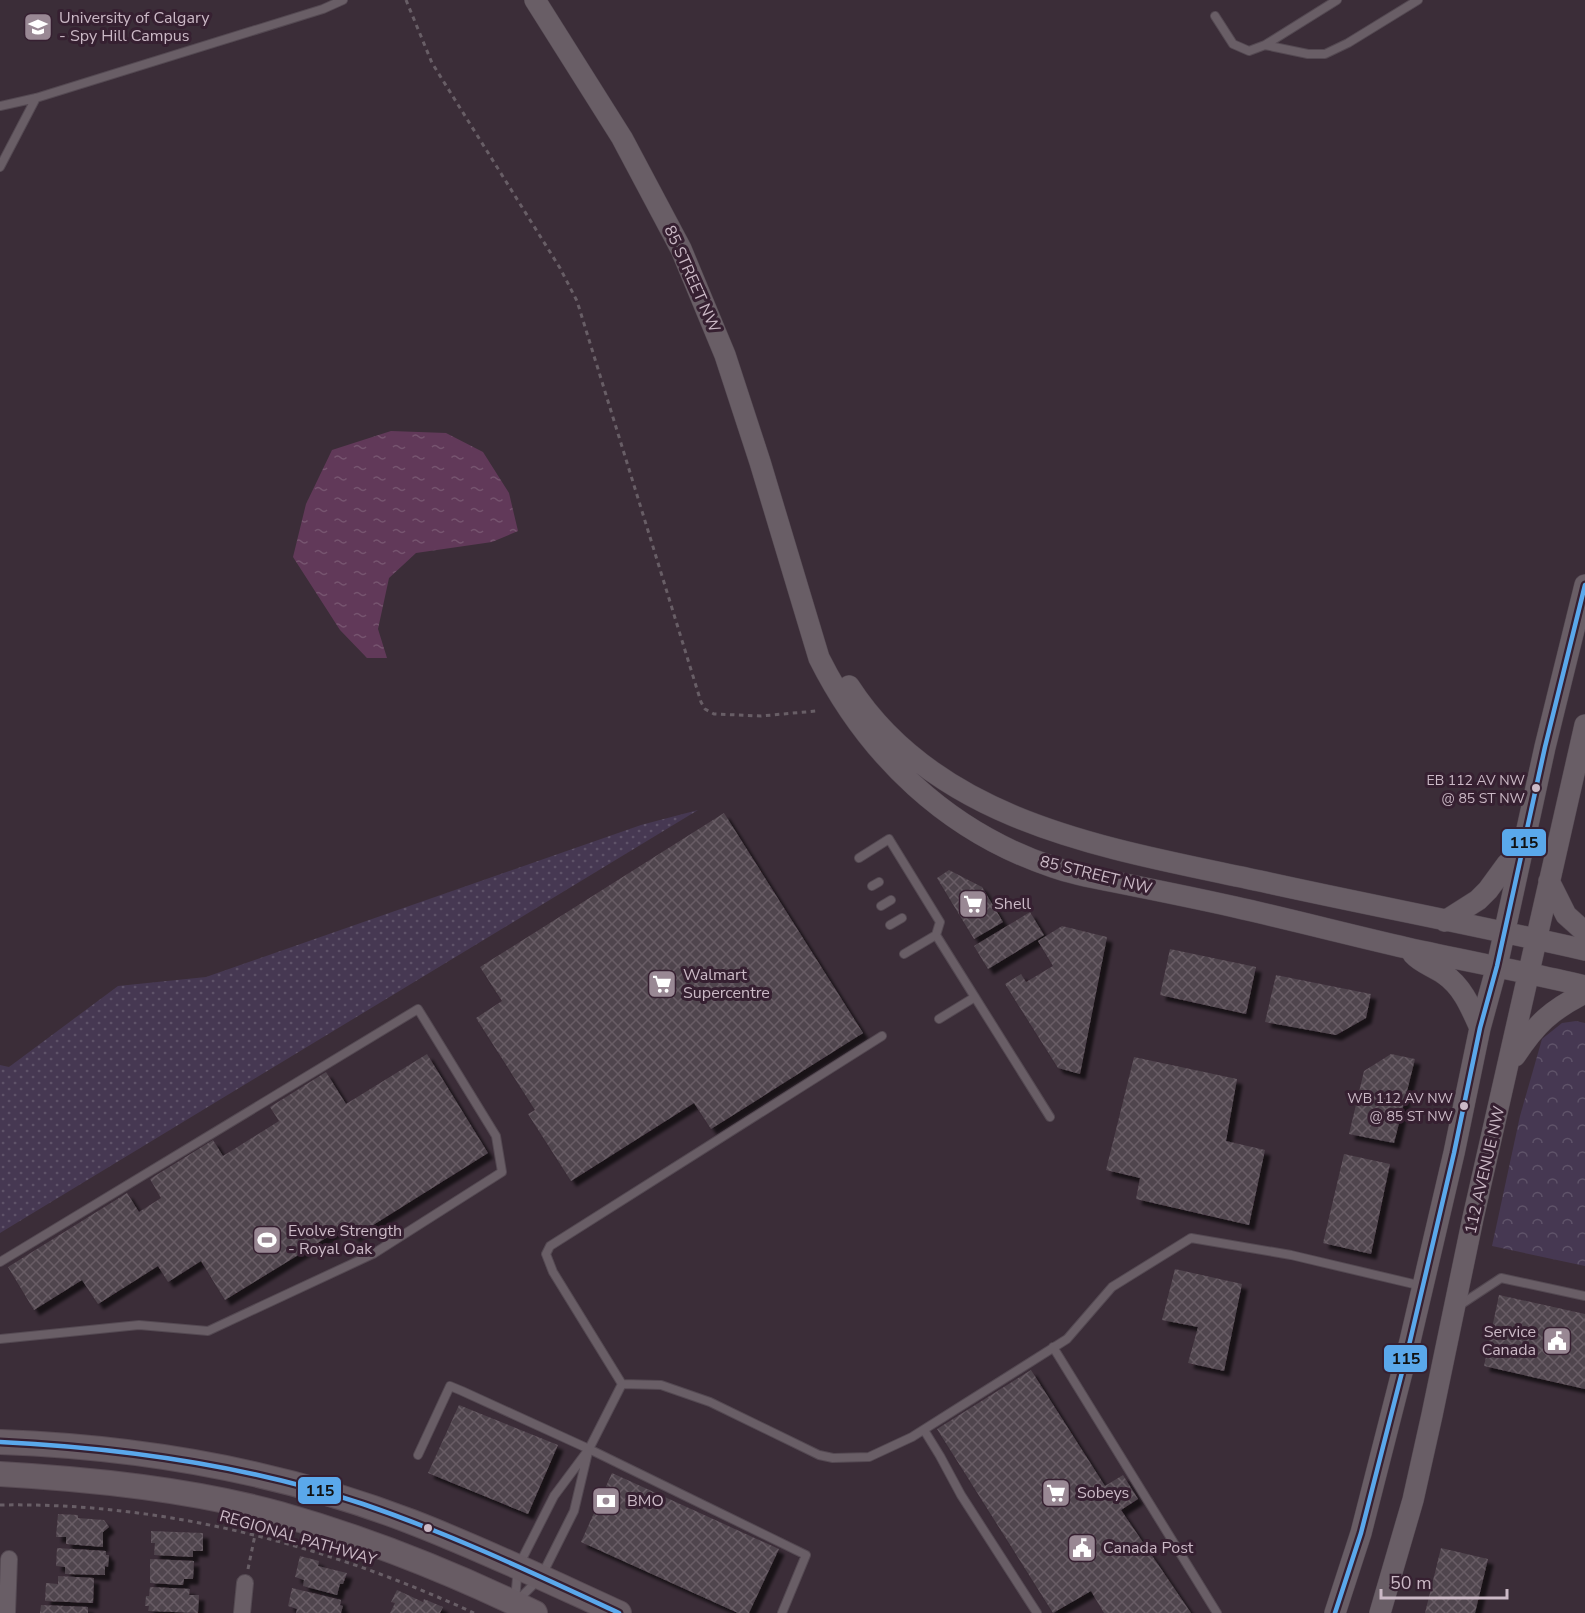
<svg xmlns="http://www.w3.org/2000/svg" width="1585" height="1613" font-family="'Nunito Sans',sans-serif">
  <style>
    .grass { fill: url(#grass-dots) }
    .park { fill: url(#park-crowns) }
    .water { fill: url(#water-ripples) }
    .building { fill: url(#building-cross-hatch); filter: url(#shadow) }
    .lines { fill: none; stroke-linecap: round; stroke-linejoin: round }
    .service-casing { stroke: #544952; stroke-width: 10 }
    .minor-casing { stroke: #544952; stroke-width: 18 }
    .tertiary-casing { stroke: #544952; stroke-width: 22 }
    .secondary-casing { stroke: #584b54; stroke-width: 26 }
    .path { stroke: #685e66; stroke-width: 3; stroke-dasharray: 4.5 4.5; stroke-linecap: butt }
    .service { stroke: #695e66; stroke-width: 8 }
    .minor { stroke: #695e66; stroke-width: 16 }
    .tertiary { stroke: #695e66; stroke-width: 21 }
    .secondary { stroke: #685c64; stroke-width: 24 }
    .bus-1-casing { stroke: #362031; stroke-width: 9 }
    .bus-1 { stroke: #5aa8eb; stroke-width: 4.5 }
    .bus-dot { fill: #cbb9c6; stroke: #362031; stroke-width: 2 }
    .labels { text-anchor: middle; dominant-baseline: central; stroke-width: 6; stroke-linejoin: round; paint-order: stroke }
    .bus-label { font-size: 14px; fill: #cbb9c6; stroke: #362031; text-anchor: end }
    .poi-label { font-size: 16px; fill: #cbb9c6; stroke: #362031; text-anchor: start }
    .street-label { font-size: 16px; fill: #cbb9c6; stroke: #362031 }
    .line-badge { stroke: #362031; stroke-width: 2 }
    .pale-badge-label { font-size: 16px; text-anchor: middle; font-weight: bold; fill: #111 }
  </style>
  <defs>
    <pattern id="grass-dots" width="8" height="8" patternUnits="userSpaceOnUse" patternTransform="scale(1.5)"><rect width="8" height="8" fill="#463852"/><path d="M2 2h.1M6 6h.1" fill="none" stroke="#5f5369" stroke-width="1.8" stroke-linecap="round"/></pattern>
    <pattern id="park-crowns" width="20" height="18" patternUnits="userSpaceOnUse" patternTransform="scale(1.5)"><rect width="20" height="18" fill="#463852"/><path d="M2 6a3 3 0 1 1 6 0M12 15a3 3 0 1 1 6 0" fill="none" stroke="#5f5369"/></pattern>
    <pattern id="water-ripples" width="26" height="14" patternUnits="userSpaceOnUse" patternTransform="scale(1.5)"><rect width="26" height="14" fill="#613959"/><path d="M2 4q2-2 4 0t4 0M15 11q2-2 4 0t4 0" fill="none" stroke="#76546f"/></pattern>
    <pattern id="building-cross-hatch" width="8" height="8" patternUnits="userSpaceOnUse" patternTransform="scale(1.5)"><rect width="8" height="8" fill="#50444d"/><path d="M0 0l8 8M0 8l8-8" fill="none" stroke="#685d65"/></pattern>
    <filter id="shadow"><feDropShadow dx="5.5" dy="5.5" stdDeviation="1.5" flood-color="#0009"/></filter>
  </defs>
  <rect width="100%" height="100%" fill="#3b2d38"/>
  <path class="grass" d="M698,810L0,1233V1065L9,1067L118,986L206,977L641,825Z"/>
  <path class="park" d="M1576,1021L1585,1023V1266L1492,1246L1520,1116L1542,1039L1562,1023Z"/>
  <path class="water" d="M391,431L446,433L483,452L509,493L518,531L492,542L416,553L389,578L378,629L387,658H367L340,630L293,557L306,504L332,450Z"/>
  <path class="building" d="M724,813L863,1033L711,1129L694,1103L571,1181L528,1114L535,1110L476,1018L502,1001L480,967Z
    M949,870L982,887L1003,922L974,939L937,878Z
    M1030,912L1044,935L988,969L974,946Z
    M1062,926L1107,937L1080,1074L1058,1068L1005,984L1021,974L1026,982L1053,966L1038,941Z
    M1170,949L1256,967L1246,1014L1160,995Z
    M1276,975L1371,994L1366,1018L1336,1035L1265,1022Z
    M427,1054L488,1153L354,1237L347,1225L225,1300L201,1261L168,1282L158,1266L98,1304L82,1280L34,1310L8,1267L127,1193L139,1212L161,1198L150,1179L213,1140L223,1156L279,1121L270,1107L326,1072L346,1104Z
    M1391,1054L1415,1059L1394,1143L1349,1134L1364,1071Z
    M1134,1057L1237,1079L1226,1141L1265,1150L1249,1225L1136,1199L1140,1178L1106,1170Z
    M1344,1154L1390,1164L1371,1254L1323,1243Z
    M1175,1269L1242,1284L1224,1371L1188,1363L1198,1327L1162,1320Z
    M1499,1295L1585,1314V1389L1484,1366Z
    M1031,1370L1105,1486L1123,1475L1138,1499L1121,1510L1191,1613H1104L1091,1591L1053,1613L937,1429Z
    M459,1405L558,1445L528,1514L428,1473Z
    M612,1473L779,1549L749,1613H738L581,1542Z
    M58,1514L78,1515V1518L104,1520L109,1527L103,1532V1547L66,1544V1537H56Z
    M151,1531L203,1533V1551H193V1557L154,1555L155,1543H151Z
    M57,1548L106,1551V1555H109L108,1567L105,1566V1575L65,1574V1567L56,1566Z
    M1441,1548L1488,1559L1475,1613H1425Z
    M300,1556L319,1561L318,1566L347,1573L343,1584H340L337,1595L303,1586L304,1580L295,1577Z
    M150,1559L194,1561L193,1579H184L183,1585L150,1583Z
    M58,1576L94,1578L93,1603L45,1601L46,1583L58,1584Z
    M150,1587L190,1589L189,1595H199L198,1613L148,1611L149,1606H145L146,1596H149Z
    M292,1588L341,1600L340,1605L343,1606L341,1613H296L297,1609L288,1606Z
    M397,1590L423,1602L424,1599L443,1607L440,1613H390L395,1603L391,1602Z
    M41,1605L88,1607V1613H40Z"/>
  <g class="lines">
    <g class="service-casing">
      <path id="service" d="M1215,16L1233,44L1249,51L1265,45L1337,0
        M1265,45L1308,54H1325L1348,43L1418,0
        M0,106L36,98L323,9L343,0
        M0,167L36,98
        M859,858L889,839L940,922L936,935
        M872,886L879,882
        M881,906L891,900
        M890,925L902,918
        M904,954L936,935L1050,1117
        M939,1019L975,997
        M0,1262L418,1009L496,1136L502,1172L373,1254L208,1331L139,1325L0,1339
        M1457,1307L1501,1278L1585,1296
        M1053,1347L1217,1613
        M622,1384L661,1385L710,1402L819,1455L833,1458L869,1457L912,1437L1067,1339L1112,1287L1191,1238L1291,1255L1422,1286
        M622,1384L553,1272L546,1254L550,1246L882,1036
        M924,1430L940,1456L961,1495L1037,1613
        M418,1455L450,1386L462,1391L589,1449L806,1555L782,1613
        M515,1600L518,1567L554,1496L589,1449L622,1384
        M516,1602L541,1577L574,1511L588,1452"/>
    </g>
    <g class="minor-casing">
      <path id="minor" d="M7,1613L9,1559
        M242,1613L245,1583"/>
    </g>
    <g class="tertiary-casing">
      <path id="tertiary" d="M535,0L622,138L681,249L725,355L760,462L819,658C868,756 948,832 1053,867C1073,874 1094,878 1115,882C1155,890 1195,898 1235,907C1293,920 1350,935 1407,948C1466,961 1526,972 1585,986
        M849,686C940,827 1119,850 1269,883C1374,906 1480,926 1585,950
        M1549,881L1566,915L1585,932
        M1445,921L1478,900L1488,890L1507,864L1521,852
        M1413,954C1422,964 1433,966 1444,974C1463,987 1471,1008 1480,1028
        M1515,1056C1536,1024 1551,1010 1585,993
        M1335,1613L1361,1533L1410,1341L1454,1153L1480,1028L1497,966L1545,747L1585,585
        M1380,1613L1413,1500L1432,1415L1473,1218L1585,725"/>
    </g>
    <g class="secondary-casing">
      <path id="secondary" d="M0,1442C141,1447 280,1471 412,1522C482,1549 551,1582 619,1613
        M0,1474C89,1479 194,1490 280,1514C368,1539 453,1573 535,1613"/>
    </g>
    <path class="path" d="M406,0L432,63L560,268L577,301L701,702L705,709L714,714L761,716L816,711
      M0,1505C164,1502 326,1545 474,1613
      M248,1569L255,1535"/>
    <use href="#service" class="service"/>
    <use href="#minor" class="minor"/>
    <use href="#tertiary" class="tertiary"/>
    <use href="#secondary" class="secondary"/>
    <g class="bus-1-casing">
      <path id="bus-1" d="M0,1442C123,1448 246,1465 363,1504C451,1534 535,1574 619,1613
        M1335,1613L1361,1533L1410,1341L1454,1153L1480,1028L1497,966L1545,747L1585,585"/>
    </g>
    <use href="#bus-1" class="bus-1"/>
  </g>
  <defs>
    <g id="university-square" transform="scale(1.5)"><rect x="-9" y="-9" width="18" height="18" rx="4" fill="#998894" stroke="#362031"/><path d="M0-5L7-2L0 1L-7-2ZM-4 1L0 2.5L4 1V4Q0 6-4 4Z" fill="#fff"/></g>
    <g id="supermarket-square" transform="scale(1.5)"><rect x="-9" y="-9" width="18" height="18" rx="4" fill="#998894" stroke="#362031"/><path d="M-6-5.5h2.5l.6 2H6L4.5 2H-2.5L-4.4-4H-6ZM-1.5 3.2a1.3 1.3 0 1 0 .1 0ZM3 3.2a1.3 1.3 0 1 0 .1 0Z" fill="#fff"/></g>
    <g id="stadium-square" transform="scale(1.5)"><rect x="-9" y="-9" width="18" height="18" rx="4" fill="#998894" stroke="#362031"/><path d="M0-5a6.5 5 0 1 0 0 10a6.5 5 0 1 0 0-10ZM-3.5-1.8h7v3.6h-7Z" fill="#fff"/></g>
    <g id="civic-square" transform="scale(1.5)"><rect x="-9" y="-9" width="18" height="18" rx="4" fill="#998894" stroke="#362031"/><path d="M-.6-6.5H3V-4.5H.6V-3L4-1V1h2V6H-6V1h2V-1L-.6-3ZM-1.2 2.5V6h2.4V2.5Z" fill="#fff"/></g>
    <g id="bank-square" transform="scale(1.5)"><rect x="-9" y="-9" width="18" height="18" rx="4" fill="#998894" stroke="#362031"/><path d="M-6-4H6V4H-6ZM0-2.3a2.3 2.3 0 1 0 0 4.6a2.3 2.3 0 1 0 0-4.6Z" fill="#fff"/></g>
  </defs>
  <g fill-rule="evenodd">
    <use href="#university-square" x="38" y="27"/>
    <use href="#supermarket-square" x="973" y="904"/>
    <use href="#supermarket-square" x="662" y="984"/>
    <use href="#stadium-square" x="267" y="1240"/>
    <use href="#civic-square" x="1557" y="1341"/>
    <use href="#supermarket-square" x="1056" y="1493"/>
    <use href="#bank-square" x="606" y="1501"/>
    <use href="#civic-square" x="1082" y="1548"/>
  </g>
  <g class="bus-dot">
    <circle cx="1536" cy="788" r="5"/>
    <circle cx="1464" cy="1106" r="5"/>
    <circle cx="428" cy="1528" r="5"/>
  </g>
  <g class="labels">
    <g class="bus-label">
      <text x="1525" y="780">EB 112 AV NW<tspan x="1525" dy="18">@ 85 ST NW</tspan></text>
      <text x="1453" y="1098">WB 112 AV NW<tspan x="1453" dy="18">@ 85 ST NW</tspan></text>
    </g>
    <g class="poi-label">
      <text x="59" y="18">University of Calgary<tspan x="59" dy="18">- Spy Hill Campus</tspan></text>
      <text x="994" y="904">Shell</text>
      <text x="683" y="975">Walmart<tspan x="683" dy="18">Supercentre</tspan></text>
      <text x="288" y="1231">Evolve Strength<tspan x="288" dy="18">- Royal Oak</tspan></text>
      <text x="1536" y="1332" text-anchor="end">Service<tspan x="1536" dy="18">Canada</tspan></text>
      <text x="1077" y="1493">Sobeys</text>
      <text x="627" y="1501">BMO</text>
      <text x="1103" y="1548">Canada Post</text>
    </g>
    <g class="street-label">
      <text transform="translate(692 279) rotate(66)">85 STREET NW</text>
      <text transform="translate(1096 875) rotate(14)">85 STREET NW</text>
      <text transform="translate(1485 1170) rotate(-77)">112 AVENUE NW</text>
      <text transform="translate(298 1538) rotate(16)">REGIONAL PATHWAY</text>
    </g>
  </g>
  <g class="line-badge">
    <rect x="1501" y="828" width="46" height="29" rx="6" fill="#5aa8eb"/>
    <rect x="1383" y="1344" width="45" height="29" rx="6" fill="#5aa8eb"/>
    <rect x="297" y="1476" width="45" height="29" rx="6" fill="#5aa8eb"/>
  </g>
  <g class="pale-badge-label">
    <text x="1524" y="848">115</text>
    <text x="1406" y="1364">115</text>
    <text x="320" y="1496">115</text>
  </g>
  <path d="M1381 1589v9h126v-9" fill="none" stroke="#cbb9c6" stroke-width="3"/>
  <text x="1390" y="1589" font-size="18" fill="#cbb9c6" stroke="#362031" stroke-width="4.5" paint-order="stroke">50 m</text>
</svg>
